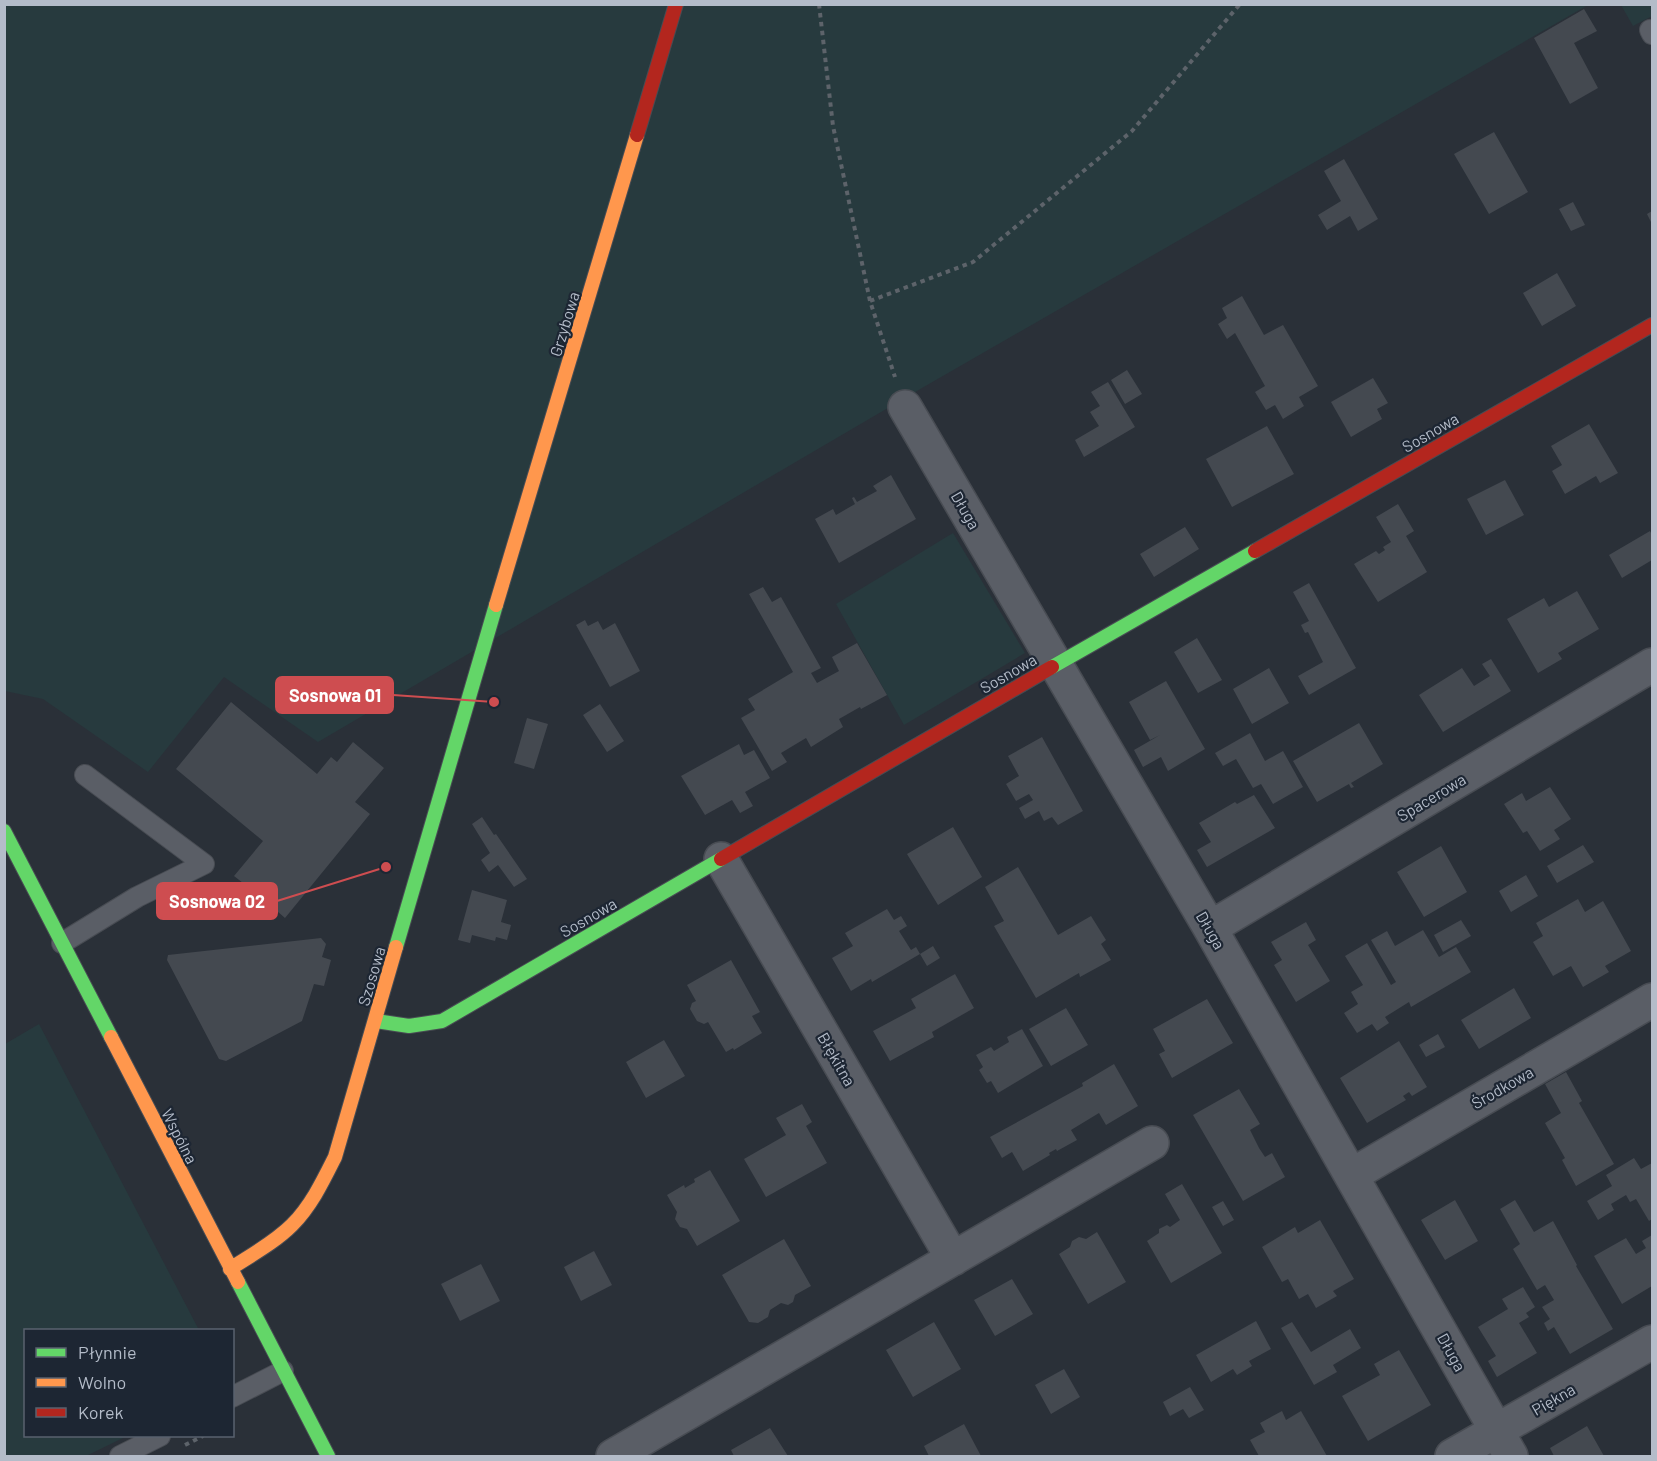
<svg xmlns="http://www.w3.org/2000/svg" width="1657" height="1461" font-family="Barlow,sans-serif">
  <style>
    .green { fill: #273a3e }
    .building { fill: #444950 }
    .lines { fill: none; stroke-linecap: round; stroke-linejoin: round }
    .lane-casing { stroke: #484c53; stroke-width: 22 }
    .street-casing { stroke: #484c53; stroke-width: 36 }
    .fast-casing { stroke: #484c53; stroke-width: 16 }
    .slow-casing { stroke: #484c53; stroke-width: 16 }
    .jam-casing { stroke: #484c53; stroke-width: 16 }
    .path { stroke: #5d636a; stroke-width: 4; stroke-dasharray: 4.5 4.5; stroke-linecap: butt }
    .lane { stroke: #5a5e66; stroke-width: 20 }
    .street { stroke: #5a5e66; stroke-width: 33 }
    .fast { stroke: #63d668; stroke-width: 14 }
    .slow { stroke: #ff974d; stroke-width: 14 }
    .jam { stroke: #b3261e; stroke-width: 14 }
    .labels { text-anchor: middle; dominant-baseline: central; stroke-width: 4.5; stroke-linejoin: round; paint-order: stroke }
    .street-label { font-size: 16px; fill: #b4bcc9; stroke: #1d2633 }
    .leader { fill: none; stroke: #ce4d50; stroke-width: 2 }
    .callout-dot { fill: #ce4d50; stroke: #1d2633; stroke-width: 2 }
    .callout { fill: #ce4d50; stroke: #ce4d50; stroke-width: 2 }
    .callout-label { font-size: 18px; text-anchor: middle; font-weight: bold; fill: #fff }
  </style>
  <rect width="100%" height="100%" fill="#2a3038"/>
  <path class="green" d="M5,5H1588L922,388L318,742L224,677L148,772L43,699L5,691Z
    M1621,5H1652V16L1633,26Z
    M953,533L1025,653L904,725L836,604Z
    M39,1024L199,1330H26V1436H127L86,1456H5V1044Z"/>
  <path class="building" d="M1584,9L1597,31L1574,43L1598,88L1570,104L1534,38Z
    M1494,132L1528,192L1489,214L1454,154Z
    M1344,159L1378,219L1358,231L1350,216L1327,230L1318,215L1341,201L1324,171Z
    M1573,202L1585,225L1571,231L1559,209Z
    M1652,211V224L1647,214Z
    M1557,273L1576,306L1542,326L1523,293Z
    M1242,296L1264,335L1283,325L1318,386L1299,397L1304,406L1283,419L1275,405L1266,410L1255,392L1265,386L1235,333L1227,339L1218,324L1227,318L1222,308Z
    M1127,370L1142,394L1125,404L1111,380Z
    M1373,378L1388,403L1377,409L1382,419L1351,437L1331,402Z
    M1108,382L1135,427L1084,457L1075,440L1099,426L1090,412L1100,406L1091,392Z
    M1589,424L1618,473L1600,483L1596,476L1565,494L1552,471L1562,465L1551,446Z
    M1267,426L1294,474L1232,507L1206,459Z
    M891,475L916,519L839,563L815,519L833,509L836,515L855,504L852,498L854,497L857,502L877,491L873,486Z
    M1505,480L1524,515L1486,535L1467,499Z
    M1398,504L1414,531L1406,536L1427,572L1378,602L1354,564L1376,551L1379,554L1385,550L1383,547L1391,542L1376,517Z
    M1185,527L1199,549L1154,577L1140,554Z
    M1650,531L1652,535V560L1622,578L1609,555Z
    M1309,583L1356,668L1309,695L1298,676L1323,662L1308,632L1305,633L1301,625L1309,621L1293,592Z
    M763,587L772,602L781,597L821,668L811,673L817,683L839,671L832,657L857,643L887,695L861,709L860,707L839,719L843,727L811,747L806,738L781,753L787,762L772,771L741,718L755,710L748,699L793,672L749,594Z
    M1577,591L1599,629L1558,653L1562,659L1538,673L1507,619L1544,598L1549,607Z
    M585,620L588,626L598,621L603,630L615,623L640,671L610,687L576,625Z
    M1197,638L1222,680L1198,693L1174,652Z
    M1491,659L1511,691L1443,732L1419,695L1462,668L1474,686L1490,676L1482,664Z
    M1269,668L1289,703L1252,724L1233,689Z
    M1166,681L1205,749L1168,771L1161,757L1143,767L1134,750L1160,735L1150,740L1129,702Z
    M231,702L317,774L331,757L337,762L353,742L384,768L355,802L370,814L285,918L262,898L244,901L243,883L234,876L263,841L176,769Z
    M600,704L624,741L607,752L583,715Z
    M527,718L548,724L534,769L514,763Z
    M1359,723L1383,764L1351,783L1354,787L1351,788L1349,784L1317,802L1293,761Z
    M1250,733L1265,761L1283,751L1303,787L1273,804L1261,784L1253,788L1236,759L1223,766L1215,753Z
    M1042,737L1083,811L1058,825L1052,817L1044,821L1039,811L1025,819L1019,808L1033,800L1029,794L1016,801L1006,784L1019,776L1008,756Z
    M739,744L744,755L754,750L770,778L745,792L753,806L740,813L732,800L705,815L681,776Z
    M1550,787L1571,819L1554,830L1560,839L1540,851L1527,831L1523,833L1504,804L1522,793L1526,801Z
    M1254,795L1275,828L1207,867L1197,850L1211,842L1199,823L1235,802L1237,804Z
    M482,817L494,835L496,834L527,879L514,887L498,865L489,872L481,860L490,853L472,824Z
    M953,827L982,877L938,905L907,854Z
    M1583,845L1594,862L1557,883L1547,866Z
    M1441,846L1467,892L1424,917L1397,872Z
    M1018,867L1058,935L1091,916L1106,940L1101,944L1111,960L1080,977L1079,973L1036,998L994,926L1004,921L985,887Z
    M1526,875L1538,896L1511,912L1499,891Z
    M472,890L507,900L501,922L511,925L507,940L496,937L495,941L472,935L470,943L458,940Z
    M1578,899L1585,912L1603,901L1631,951L1605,966L1609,972L1583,987L1571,966L1553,976L1533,942L1543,936L1536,923Z
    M887,909L894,920L901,916L907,926L899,931L911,950L916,947L920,954L872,982L871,979L851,991L832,958L853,946L845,933Z
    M1461,920L1471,936L1443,952L1434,935Z
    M1306,922L1316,940L1308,945L1330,981L1296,1002L1274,965L1282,960L1271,942Z
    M1423,930L1439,957L1456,947L1471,972L1411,1007L1409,1002L1385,1017L1389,1023L1377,1031L1372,1024L1357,1033L1344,1013L1358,1004L1351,992L1363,985L1345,956L1367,943L1391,985L1396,982L1371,940L1387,931L1395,946Z
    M321,938L326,944L322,957L331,960L324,986L314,984L302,1021L226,1061L219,1059L167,960L168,955Z
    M933,946L940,958L927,966L920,954Z
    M731,960L760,1012L752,1016L762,1033L734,1050L733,1048L726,1052L708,1022L704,1024L697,1021L690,1009L692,1003L696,1001L687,985Z
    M955,974L974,1008L932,1032L934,1037L890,1061L873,1031L916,1008L911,999Z
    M1514,988L1531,1018L1479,1049L1461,1020Z
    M1207,999L1233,1043L1172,1078L1159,1054L1165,1051L1153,1029Z
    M1066,1008L1088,1045L1051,1066L1029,1029Z
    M1022,1029L1043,1066L998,1093L991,1081L987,1083L979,1070L983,1067L976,1055L991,1047L994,1051L1009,1042L1007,1037Z
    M1438,1034L1445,1047L1426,1057L1419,1045Z
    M664,1040L685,1076L646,1098L626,1062Z
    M1399,1041L1427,1087L1412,1096L1409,1092L1403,1096L1406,1100L1367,1123L1340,1078Z
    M1114,1064L1138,1106L1106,1125L1099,1113L1071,1130L1077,1140L1057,1151L1056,1149L1049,1153L1050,1155L1023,1171L1012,1152L1002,1158L990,1137L1083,1086L1082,1083Z
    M1566,1072L1582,1101L1579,1103L1614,1164L1576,1186L1562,1160L1565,1158L1545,1123L1561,1113L1545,1084Z
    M1239,1089L1260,1124L1250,1130L1259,1148L1265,1157L1272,1153L1285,1177L1243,1201L1193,1115Z
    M802,1104L812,1122L806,1126L827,1163L766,1197L744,1159L786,1135L776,1118Z
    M1634,1158L1641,1169L1652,1163V1219L1649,1221L1636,1199L1630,1202L1626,1195L1611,1204L1614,1210L1598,1220L1587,1201L1612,1186L1606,1175Z
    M710,1170L740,1221L697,1246L687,1229L680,1227L675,1219L677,1212L667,1195L684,1185L685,1188L695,1182L694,1179Z
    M1182,1184L1222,1253L1171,1283L1147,1241L1159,1233V1229L1167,1225L1170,1227L1180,1220L1165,1194Z
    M1455,1200L1478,1241L1445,1260L1421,1220Z
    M1515,1200L1534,1232L1553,1221L1577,1265L1576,1266L1613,1329L1570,1354L1554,1327L1548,1331L1544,1323L1550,1319L1542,1307L1554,1300L1545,1285L1537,1290L1513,1249L1520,1244L1500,1209Z
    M1223,1201L1234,1220L1223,1226L1212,1207Z
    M1320,1220L1354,1279L1333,1291L1337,1296L1316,1308L1308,1294L1299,1299L1288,1279L1282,1282L1262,1247L1295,1227L1298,1233Z
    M1097,1232L1126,1282L1088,1304L1059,1254L1070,1247L1072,1241L1079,1237L1086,1239Z
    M1652,1235V1286L1622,1304L1594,1256L1626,1238L1636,1254L1646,1248L1642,1241Z
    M784,1239L811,1286L795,1295L793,1302L788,1305L781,1303L770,1310L768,1317L758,1323L749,1322L722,1275Z
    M594,1251L612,1285L581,1301L564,1267Z
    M481,1264L500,1301L460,1321L441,1284Z
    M1012,1279L1033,1314L995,1336L974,1300Z
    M1523,1287L1535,1307L1526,1313L1529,1317L1519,1323L1537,1353L1497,1377L1488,1361L1496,1356L1478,1327L1508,1309L1502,1299Z
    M1256,1321L1271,1349L1249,1361L1252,1366L1237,1375L1233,1369L1211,1382L1196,1355Z
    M934,1322L961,1369L913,1397L886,1350Z
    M1292,1322L1311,1352L1350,1329L1361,1348L1333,1365L1337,1372L1314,1385L1281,1328Z
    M1399,1350L1431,1405L1368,1441L1342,1396L1380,1375L1374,1364Z
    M1064,1369L1080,1397L1051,1414L1035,1385Z
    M1190,1387L1204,1410L1189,1418L1183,1409L1170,1416L1163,1402Z
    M1282,1411L1286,1420L1301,1411L1327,1456H1259L1250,1440L1265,1432L1260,1423Z
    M964,1424L981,1456H929L924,1446Z
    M1587,1426L1604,1456H1554L1550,1448Z
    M770,1428L788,1456H734L731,1450Z"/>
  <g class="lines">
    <g class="lane-casing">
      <path id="lane" d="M1650,30L1652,34
        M62,943L137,897L204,864L85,775
        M232,1397L283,1371
        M120,1456L160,1436"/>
    </g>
    <g class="street-casing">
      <path id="street" d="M905,407L1210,928L1511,1456
        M721,859L953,1259
        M1210,928L1652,665
        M1352,1175L1652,1000
        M613,1456L1152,1143
        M1452,1456L1652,1342"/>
    </g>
    <g class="fast-casing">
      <path id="fast" d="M1052,667L1255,551
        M4,831L111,1037
        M396,947L496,605
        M376,1021L409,1026L442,1021L721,859
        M238,1282L328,1456"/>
    </g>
    <g class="slow-casing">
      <path id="slow" d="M496,605L637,135
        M111,1037L238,1282
        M230,1269C251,1255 274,1243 292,1225C311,1206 323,1181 335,1157L396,947"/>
    </g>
    <g class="jam-casing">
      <path id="jam" d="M637,135L676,4
        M1255,551L1652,325
        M721,859L1052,667"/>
    </g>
    <path class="path" d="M819,4L833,126L870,301L895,377
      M870,301L973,262L1132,131L1240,4
      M185,1445L203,1436"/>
    <use href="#lane" class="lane"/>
    <use href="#street" class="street"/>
    <use href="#fast" class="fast"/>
    <use href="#slow" class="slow"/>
    <use href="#jam" class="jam"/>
  </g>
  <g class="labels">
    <g class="street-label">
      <text transform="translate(564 324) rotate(-73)">Grzybowa</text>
      <text transform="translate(1430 432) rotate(-30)">Sosnowa</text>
      <text transform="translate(966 510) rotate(60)">Długa</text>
      <text transform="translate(1008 673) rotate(-30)">Sosnowa</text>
      <text transform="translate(1431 797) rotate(-31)">Spacerowa</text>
      <text transform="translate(588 917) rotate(-30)">Sosnowa</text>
      <text transform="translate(1211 930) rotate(60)">Długa</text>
      <text transform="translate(371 976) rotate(-74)">Szosowa</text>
      <text transform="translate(837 1059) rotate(60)">Błękitna</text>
      <text transform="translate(1502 1087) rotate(-30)">Środkowa</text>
      <text transform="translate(180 1136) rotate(63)">Wspólna</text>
      <text transform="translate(1452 1352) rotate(61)">Długa</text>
      <text transform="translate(1553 1399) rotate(-30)">Piękna</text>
    </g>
  </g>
  <path class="leader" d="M494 702L393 695M386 867L277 901"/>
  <g class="callout-dot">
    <circle cx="494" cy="702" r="6"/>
    <circle cx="386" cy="867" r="6"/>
  </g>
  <g class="callout">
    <rect x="276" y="677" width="117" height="36" rx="6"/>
    <rect x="157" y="883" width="120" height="36" rx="6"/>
  </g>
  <g class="callout-label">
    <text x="335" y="702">Sosnowa 01</text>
    <text x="217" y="908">Sosnowa 02</text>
  </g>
  <rect width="1657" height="1461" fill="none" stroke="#b4bcc9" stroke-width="12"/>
  <rect x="24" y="1329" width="210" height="108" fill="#1d2633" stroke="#59626f" stroke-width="1.5"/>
  <rect x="36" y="1348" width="30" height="9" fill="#63d668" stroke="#59626f" stroke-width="1.5"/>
  <text x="78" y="1359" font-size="18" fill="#b4bcc9">Płynnie</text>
  <rect x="36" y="1378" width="30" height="9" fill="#ff974d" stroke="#59626f" stroke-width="1.5"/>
  <text x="78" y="1389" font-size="18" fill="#b4bcc9">Wolno</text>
  <rect x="36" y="1408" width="30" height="9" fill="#b3261e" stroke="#59626f" stroke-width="1.5"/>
  <text x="78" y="1419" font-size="18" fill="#b4bcc9">Korek</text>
</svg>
